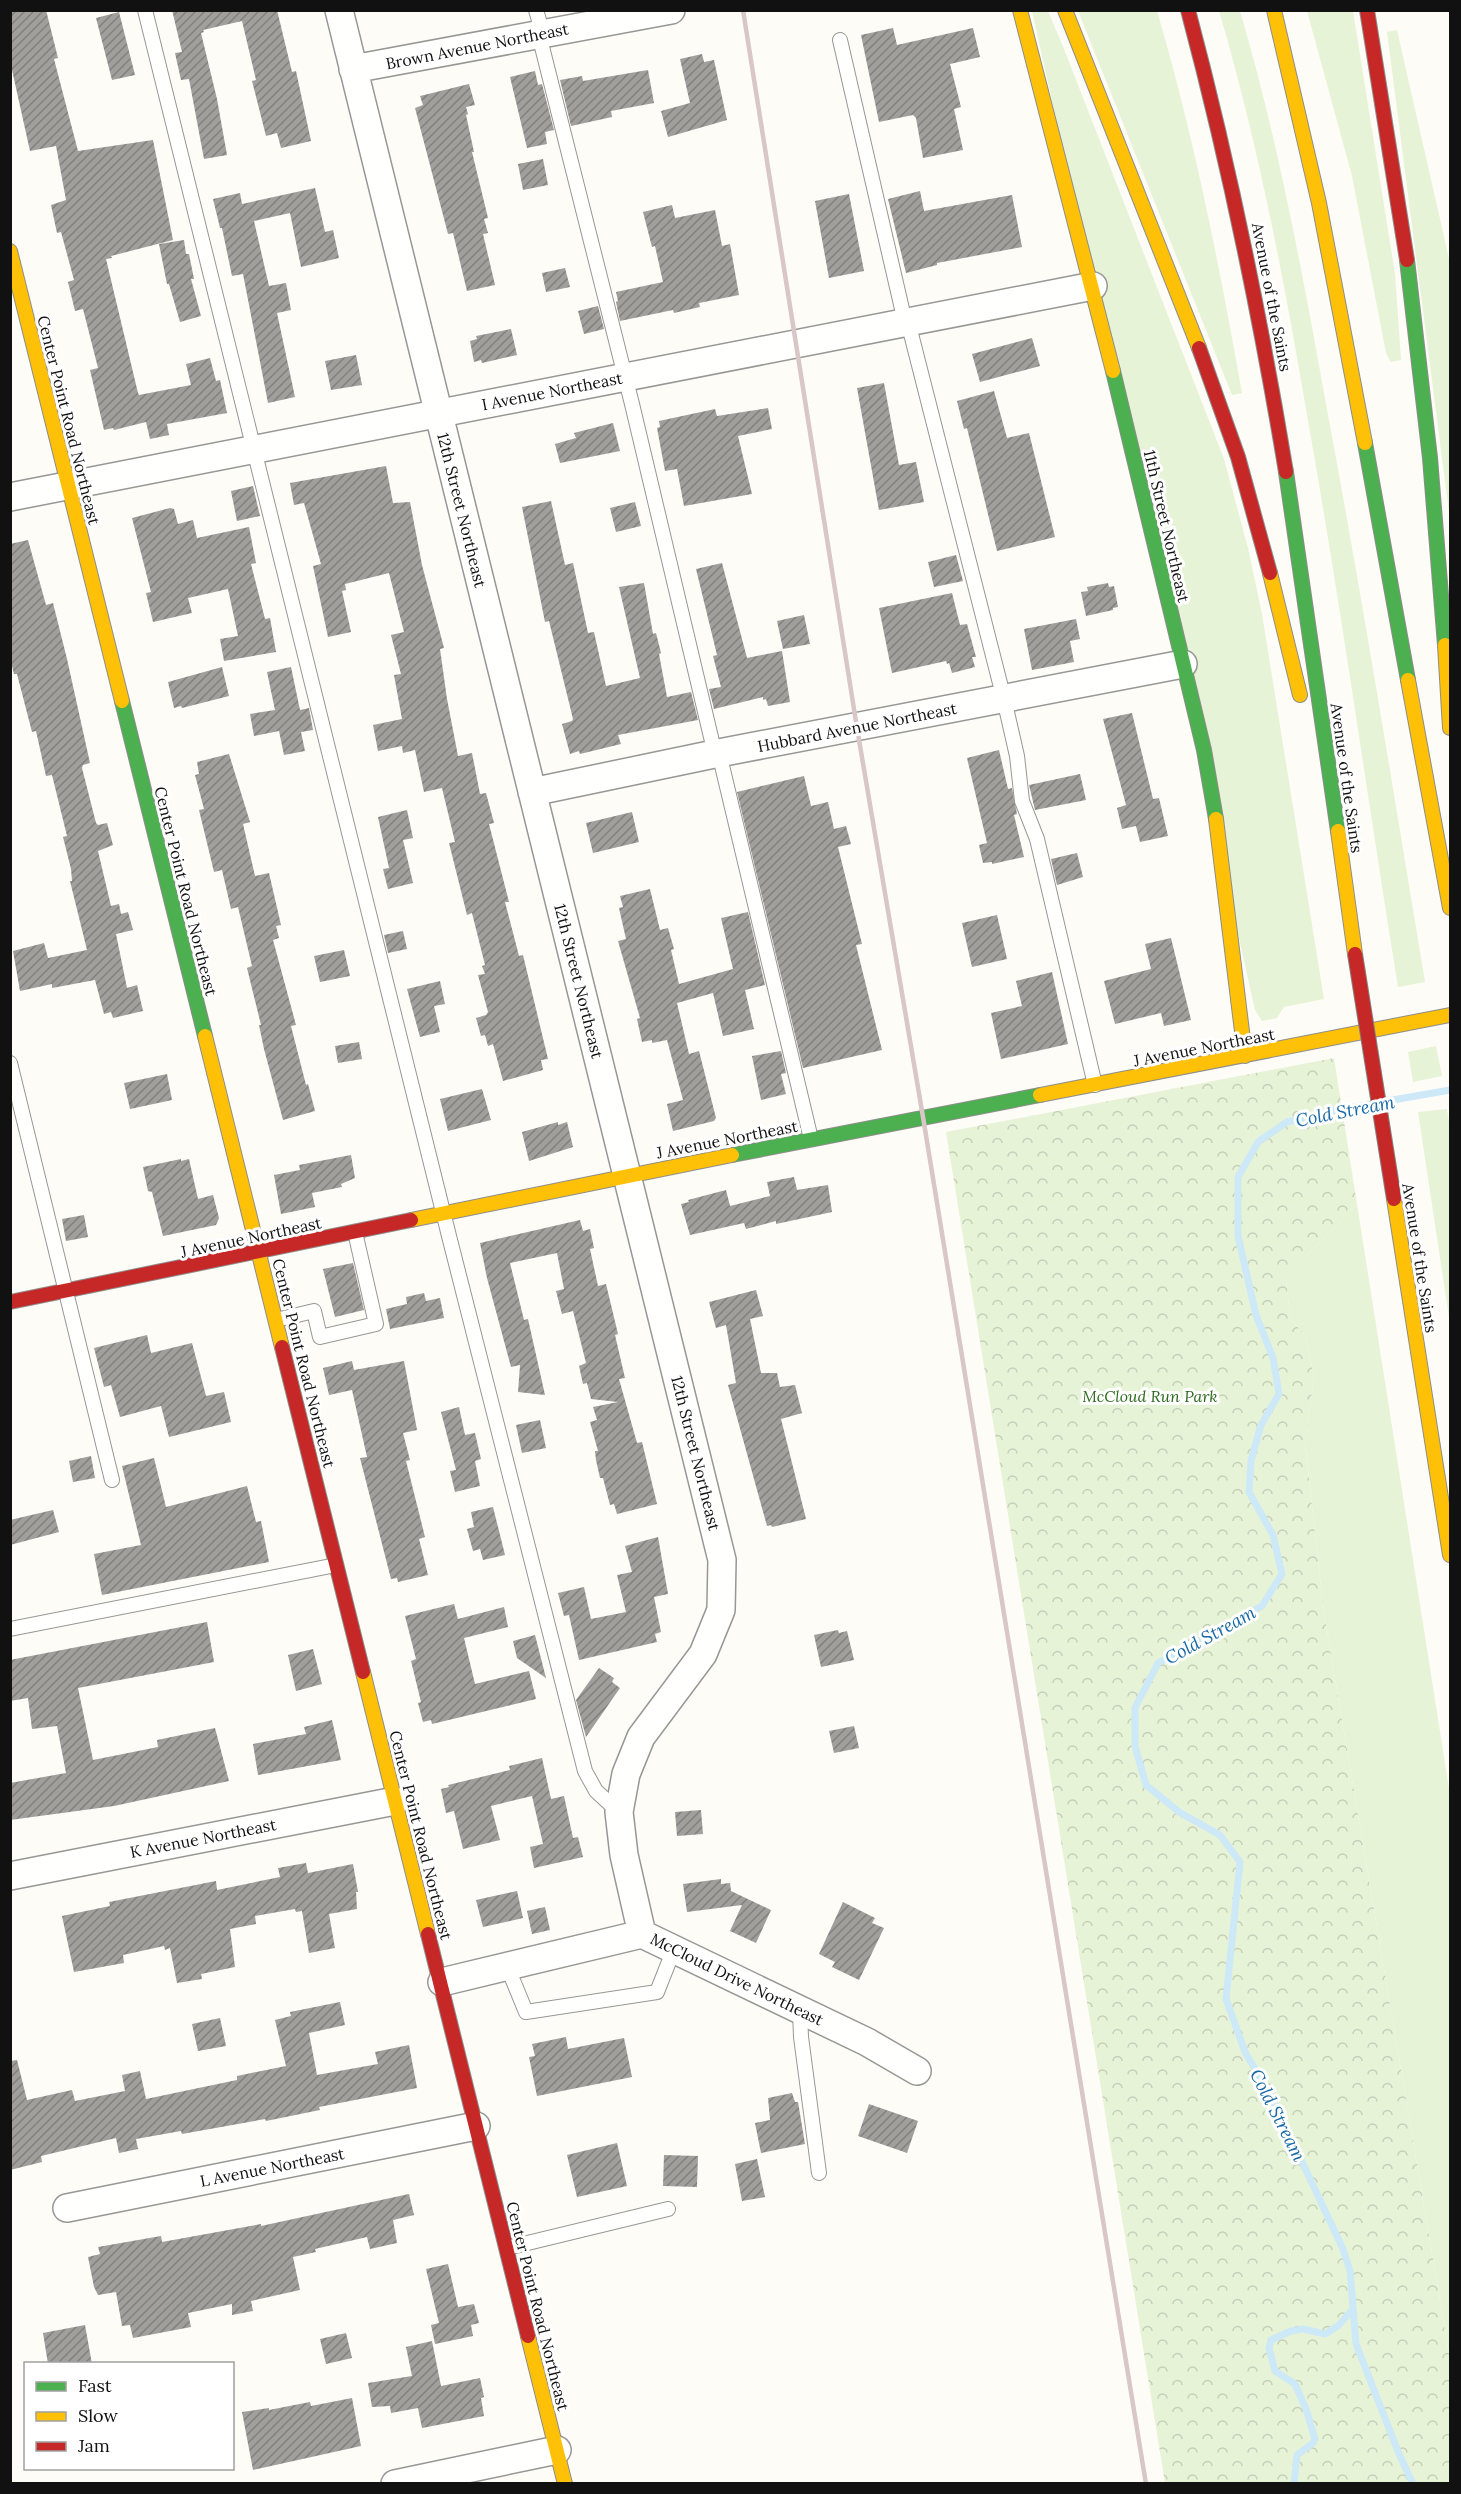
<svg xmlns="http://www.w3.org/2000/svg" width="1461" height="2494" font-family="Lora,serif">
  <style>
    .grass { fill: #e7f3d7 }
    .park { fill: url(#park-crowns) }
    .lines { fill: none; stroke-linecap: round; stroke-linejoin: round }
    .stream { stroke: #cde8f7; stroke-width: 7 }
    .building { fill: url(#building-hatch) }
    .lane-casing { stroke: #979795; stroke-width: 16 }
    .street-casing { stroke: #979795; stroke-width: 30 }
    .fast-casing { stroke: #8e8d8b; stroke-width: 16 }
    .slow-casing { stroke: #8e8d8b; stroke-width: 16 }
    .jam-casing { stroke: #8e8d8b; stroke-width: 16 }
    .lane { stroke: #fffffe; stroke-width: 14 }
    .street { stroke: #fffffe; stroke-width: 27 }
    .fast { stroke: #4caf50; stroke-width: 14 }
    .slow { stroke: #ffc107; stroke-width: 14 }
    .jam { stroke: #c62828; stroke-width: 14 }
    .rail { stroke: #d9c6c7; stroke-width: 4.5 }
    .jam-bridge-casing { stroke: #858482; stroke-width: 16; stroke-linecap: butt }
    .jam-bridge { stroke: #c62828; stroke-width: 14 }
    .labels { text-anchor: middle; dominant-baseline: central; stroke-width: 6; stroke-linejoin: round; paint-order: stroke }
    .street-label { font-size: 16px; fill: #111; stroke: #fff }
    .park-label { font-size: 16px; font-style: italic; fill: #2f6b1f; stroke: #fff }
    .water-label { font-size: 18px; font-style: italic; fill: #1768a6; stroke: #fff }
  </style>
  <defs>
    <pattern id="park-crowns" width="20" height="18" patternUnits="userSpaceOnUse" patternTransform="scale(1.5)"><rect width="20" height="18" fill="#e7f3d7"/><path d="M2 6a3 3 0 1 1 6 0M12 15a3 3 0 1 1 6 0" fill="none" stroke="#c5cfb8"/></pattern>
    <pattern id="building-hatch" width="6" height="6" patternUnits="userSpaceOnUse" patternTransform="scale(1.5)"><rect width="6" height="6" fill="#a19f9c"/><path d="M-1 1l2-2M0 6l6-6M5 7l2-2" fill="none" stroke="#82807e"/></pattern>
  </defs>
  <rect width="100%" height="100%" fill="#fdfcf7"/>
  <path class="grass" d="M1032,11H1048L1064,49L1224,459L1248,548L1262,614L1324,999L1284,1007L1277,1018L1262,1021L1255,1010Z
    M1078,11H1157C1194,136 1219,264 1242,393L1232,395Z
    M1219,11H1240C1278,140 1302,271 1326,404C1362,596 1393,789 1425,982L1398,987C1367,796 1341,605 1307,415C1284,279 1258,143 1219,11Z
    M1307,11H1353L1395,274L1401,360L1391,362L1386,353L1352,176Z
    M1397,30L1450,263V520L1387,32Z
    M1436,1046L1442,1076L1413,1082L1408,1052Z
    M1447,1109L1450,1127V1324L1418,1112Z
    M1357,1204L1450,1795V2360L1324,1613L1305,1443L1314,1376L1305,1335L1290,1319L1286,1278Z"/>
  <path class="park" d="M1334,1058L1357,1204L1286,1278L1290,1319L1305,1335L1314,1376L1305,1444L1324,1613L1450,2360V2483H1165L946,1132Z"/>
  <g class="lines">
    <path class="stream" d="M1387,1101L1450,1090
      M1371,1104L1326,1112L1287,1122L1258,1142L1238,1177V1236L1256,1315L1273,1358L1279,1394L1261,1425L1251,1461L1249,1492L1273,1535L1282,1574L1262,1606L1158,1663L1135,1708V1746L1146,1785L1179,1812L1220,1835L1240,1862L1226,1999L1245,2052L1272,2098L1343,2249L1350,2271L1356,2344L1399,2454L1413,2484
      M1294,2484L1297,2455L1313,2443L1315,2439L1306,2409L1295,2384L1275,2371L1269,2348L1271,2340L1291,2331L1303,2329L1325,2334L1338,2326L1353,2309"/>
  </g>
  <path class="building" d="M10,10H46L58,58L54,59L78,151L153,140L173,240L111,256L112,258L106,259L138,393L139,395L191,385L186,364L210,358L216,381L220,380L227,413L167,424L169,435L150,439L146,422L114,430L113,428L104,430L90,370L98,368L97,364L83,309L75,311L68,282L74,280L61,232L57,233L51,205L66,200L56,146L30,151L10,61Z
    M172,10H277L292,72L296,71L311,141L281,148L277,133L266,136L252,81L256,80L242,21L203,30L204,32L201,33L217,99L227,155L204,159L189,79L181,80L175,53L182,52Z
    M119,12L135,75L112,80L96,18Z
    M893,28L897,45L973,28L980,57L950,64L961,107L954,109L963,150L923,158L916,118L913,115L879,122L861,35Z
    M702,54L704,62L714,60L727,120L668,137L661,111L690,103L680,59Z
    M648,70L654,103L611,111L612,117L571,126L560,80L582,76L583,81Z
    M535,71L538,85L542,84L554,130L545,132L547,144L527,148L510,77Z
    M469,84L475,105L466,107L468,114L466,115L474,152H472L488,218L484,219L488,233L483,234L495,285L467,291L453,233L448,234L415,108L423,105L420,96Z
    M543,159L548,185L523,190L518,164Z
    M315,188L325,232L333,230L339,258L301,267L290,213L254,221L269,286L286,283L291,310L277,313L295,397L268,403L243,274L232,276L222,228H220L213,199L240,193L242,204Z
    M920,191L924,211L1012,195L1022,247L937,263V265L906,273L888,199Z
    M849,194L864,271L829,278L815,201Z
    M672,205L675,218L715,210L722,246L730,244L739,295L699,303L700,307L674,313L673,310L620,321L616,302L618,301L616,292L663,282L655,246L652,247L643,212Z
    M184,240L186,254H189L194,279H191L201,316L180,322L169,284H167L159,244Z
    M565,268L570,287L546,292L542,273Z
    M598,306L604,329L584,334L578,311Z
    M511,329L517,355L482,363L481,360L474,362L470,341L477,339L476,336Z
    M1032,338L1040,366L980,382L972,354Z
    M356,355L362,385L331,390L325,361Z
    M884,383L899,465L916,462L924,502L879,510L857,388Z
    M994,391L1007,438L1029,433L1055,537L997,551L967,428L964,429L957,401Z
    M768,408L772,429L738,436L752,494L684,506L677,469L665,471L657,428L660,427L659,421L715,409L717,416Z
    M613,423L620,451L560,463L555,444L576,438L574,433Z
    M386,466L393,503L410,502L422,565L444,648L440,649L447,699L458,756L472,753L480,794L486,793L494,823L489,824L509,902H505L519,956L523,955L548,1059L541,1060L543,1070L503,1081L493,1044L488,1046L485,1035L481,1036L476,1018L486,1015L488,1012L478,975L485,974L482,966L485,965L472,913L467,915L449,843L455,842L442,788L424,792L415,750L403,753L402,746L378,751L373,725L402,719L394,675L401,674L391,635L404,632L389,573L345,584L346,590L342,591L351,632L328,637L313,566L321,564L304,503L294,505L290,483Z
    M253,486L260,516L237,521L231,491Z
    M551,501L565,565L573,563L588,633L594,632L606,686L640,678L619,587L644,583L653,634L656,633L661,653L659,654L667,697L691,692L698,720L618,735L621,744L580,754L579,751L570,754L562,724L572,721L573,719L549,621L545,622L522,507Z
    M635,502L641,526L616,532L610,508Z
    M170,508L174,509L178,524L193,520L197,538L249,527L256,563L251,564L265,619L270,618L276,652L224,661L220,639L238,636L228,589L188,598L192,613L153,622L146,593L151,592L132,518Z
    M28,540L46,605L53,603L67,659L90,763L83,765L82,768L96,823L98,825L107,823L113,845L98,851L111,906L119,904L121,914L128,912L133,930L116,934L127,988L137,985L143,1011L113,1018L111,1012L104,1014L95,980L52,988V984L20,991L13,951L44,943L48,958L87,950L70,881H72L71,869L63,837L67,836L52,775L46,776L36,731L32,732L17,674H14L10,658V544Z
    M956,555L963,581L934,587L928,562Z
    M722,563L747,658L782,651L790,702L768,706L766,699L763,700V697L714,709L709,689L721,687L713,656L717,655L696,569Z
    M1108,583L1109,587L1114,586L1118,607L1113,608V610L1086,616L1081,592L1088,591L1087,587Z
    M952,593L960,625L967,624L976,657H972L975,667L952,673L949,663L947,664L946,661L892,673L879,608Z
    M804,615L810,644L783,649L777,621Z
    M1076,619L1080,639L1070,641L1074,662L1032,670L1024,629Z
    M222,667L229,696L182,708L181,706L174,708L168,682Z
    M291,667L300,710L309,708L313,730L301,732L305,751L284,755L279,731L254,736L250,714L275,710L267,672Z
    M1132,713L1153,799L1159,798L1168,836L1140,842L1136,826L1122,829L1117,808L1126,805L1103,719Z
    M999,750L1008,789L1012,788L1017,814L1014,815L1024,857L992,864V862L983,863L979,845L987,843L967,758Z
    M229,754L250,822L243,824L255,876L269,873L281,925L276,926L279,938L273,940L296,1025L291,1026L306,1085L308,1084L315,1111L283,1120L264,1049L259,1025H261L247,968L252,966L238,907L231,909L222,870L214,872L199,810L204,809L195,775L199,774L197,762Z
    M1080,774L1086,800L1035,810L1029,785Z
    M804,776L811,806L828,802L834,829L846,826L851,844L838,847L862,944L856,945L882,1050L803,1068L737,792Z
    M407,810L413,838L403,840L413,883L388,889L383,869L389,868L378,817Z
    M632,812L639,842L593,853L586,823Z
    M1077,853L1083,877L1057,885L1051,859Z
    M650,889L660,930L668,928L674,949L671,950L679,984L733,969L721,918L748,912L765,985L745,990L754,1029L723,1036L713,993L677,1003L689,1054L699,1051L716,1118L714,1121L673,1131L667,1104L683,1100L667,1040L652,1043V1040L642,1042L637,1019L640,1018L618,941L626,939L619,908L623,907L620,896Z
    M997,915L1007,959L972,967L962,923Z
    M403,931L407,949L388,953L384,935Z
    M1171,938L1191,1020L1164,1026L1161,1013L1115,1024L1104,981L1151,969L1145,944Z
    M344,950L350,976L320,982L314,956Z
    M1052,972L1068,1044L1001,1059L991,1013L1022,1006L1016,981Z
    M440,981L445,1004L434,1006L440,1032L420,1037L407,989Z
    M359,1042L362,1059L338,1063L335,1046Z
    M781,1051L786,1073L781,1074L786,1094L761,1100L752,1056Z
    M167,1074L172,1100L130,1109L124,1083Z
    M482,1089L491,1120L448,1131L440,1099Z
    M558,1122V1125L567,1122L573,1147L529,1161L522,1132Z
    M351,1155L355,1178L341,1184L342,1187L312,1193L315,1207L281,1214L274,1175L300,1170L299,1165Z
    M181,1159V1161L189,1159L198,1199L213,1195L219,1218L216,1225L163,1236L152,1192L148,1191L143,1167Z
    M794,1177L797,1190L828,1185L832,1212L776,1224V1221L746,1229L744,1223L690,1235L681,1204L689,1202L688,1200L726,1190L730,1206L770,1196L767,1182Z
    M84,1215L88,1237L66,1241L62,1219Z
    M580,1220L583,1231L590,1229L594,1248L590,1249L598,1286L606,1284L618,1334L615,1335L625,1378L619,1379L637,1443L642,1442L657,1504L617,1514L614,1504L610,1505L603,1478H600L596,1460L595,1451H598L590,1422L597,1420L593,1407L618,1402L591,1399L587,1383L583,1384L579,1366L586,1363L573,1311L562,1314L556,1291L564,1289L557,1253L510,1263L524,1320L528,1319L545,1395L518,1392L520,1365L511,1367L487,1278L480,1243Z
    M353,1263L364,1310L335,1317L323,1269Z
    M756,1290L763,1316L750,1319L761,1373H777L780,1387L795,1385L802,1413L781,1419L806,1519L772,1527L771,1525L767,1526L728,1385L736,1383L726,1325L716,1328L709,1302Z
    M424,1293L426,1301L440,1298L444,1318L390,1329L386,1309L407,1304L406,1297Z
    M147,1335L151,1353L192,1343L206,1396L224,1392L231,1422L169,1437L161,1406L120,1417L111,1385L104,1387L94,1348Z
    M352,1361L354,1370L404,1361L417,1430L403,1433L410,1460L406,1461L425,1537L419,1539L428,1575L398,1582L397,1578L391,1579L360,1458L367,1457L352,1390L329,1395L323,1368Z
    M459,1407L465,1435L475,1433L481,1459L475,1461L480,1486L455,1492L450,1471L456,1470L441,1412Z
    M540,1420L546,1448L522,1453L516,1425Z
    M91,1456L95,1478L73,1482L69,1461Z
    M154,1458L166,1507L247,1486L256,1522L261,1521L269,1562L102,1595L94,1554L141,1545L122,1466Z
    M493,1507L505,1555L483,1560L480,1549L473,1551L467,1529L474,1527L471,1512Z
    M53,1510L59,1532L10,1545V1520Z
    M658,1537L668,1594L654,1597L661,1632L655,1634L657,1642L579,1660L569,1615L564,1616L558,1593L584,1587L591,1619L626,1612L617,1575L632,1572L625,1546Z
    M454,1604L458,1619L504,1607L508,1627L464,1638L475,1684L529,1671L536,1699L432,1724L431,1720L423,1722L418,1703L421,1702L411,1661L416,1659L405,1616Z
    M207,1622L214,1662L78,1688L93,1760L158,1747L157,1740L215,1728L229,1781L114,1806L10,1820V1783L66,1773L57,1726L32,1729L28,1698L10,1701V1660Z
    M838,1630L839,1633L847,1631L854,1660L821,1667L814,1635Z
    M535,1635L546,1678L517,1658L513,1641Z
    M313,1649L322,1684L296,1691L288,1655Z
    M599,1668L614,1678L612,1682L620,1688L586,1737L576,1700Z
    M332,1720L341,1760L258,1775L253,1744L306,1734L304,1727Z
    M854,1726L859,1748L834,1753L829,1731Z
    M542,1758L551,1799L564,1796L573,1838L578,1837L583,1857L534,1868L530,1847L543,1844L532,1796L491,1806L500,1840L463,1849L454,1811L446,1813L441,1789L449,1787L448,1785L510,1770L509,1766Z
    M701,1810L703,1834L677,1836L675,1812Z
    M306,1863L308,1873L353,1864L358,1892H356L357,1909L329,1914L335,1948L309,1953L302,1911L296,1912L295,1909L255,1916L256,1924L230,1929L235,1967L201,1974L202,1979L177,1983L170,1948L165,1950L164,1946L123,1955L124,1963L74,1972L62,1916L110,1906L109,1902L216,1881L217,1890L280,1877L278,1868Z
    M721,1879V1884L730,1883L731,1891L771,1910L756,1943L730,1931L742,1905L687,1912L683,1884Z
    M517,1891L523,1918L483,1927L476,1900Z
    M843,1902L875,1918L872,1923L884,1928L859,1980L832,1967L835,1962L819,1954Z
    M545,1907L550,1930L532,1934L527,1911Z
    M340,2002L345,2025L309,2033L317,2075L378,2064L375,2052L409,2045L417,2088L319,2107L320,2110L266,2121L265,2119L182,2134L181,2131L136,2139L138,2149L119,2153L116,2138L41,2156L42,2162L10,2170V2061L17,2060L27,2100L72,2090L75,2101L125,2091L122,2075L140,2071L146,2099L237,2080V2076L286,2066L275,2020L291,2016L290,2012Z
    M220,2018L226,2046L198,2051L192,2024Z
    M566,2037L568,2049L624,2038L632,2077L537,2096L529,2057L535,2056L532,2044Z
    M792,2093L795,2102H798L805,2144L761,2153L755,2123L770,2120L768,2098Z
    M869,2104L918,2121L907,2153L858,2136Z
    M617,2143L627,2186L577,2197L567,2155Z
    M664,2155L698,2156L697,2187L663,2186Z
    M757,2159L765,2197L742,2201L735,2164Z
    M409,2194L414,2215L393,2220L397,2243L370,2249L367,2237L315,2249L316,2252L293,2257L300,2290L251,2301L253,2311L232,2315V2304L188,2313L191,2327L133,2338L130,2325L122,2326L116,2292L98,2295L94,2287L88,2257L100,2254L98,2247L161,2236L162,2242L261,2224V2226Z
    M448,2264L458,2307L474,2304L479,2323L471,2325L473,2336L435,2344L431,2325L439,2323L426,2269Z
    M85,2325L92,2364H48L43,2333Z
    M346,2333L352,2358L326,2364L320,2339Z
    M432,2341L441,2386L480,2378L484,2397L481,2398L484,2416L422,2428L418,2408L391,2413L390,2406L372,2407L368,2383L412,2376L406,2347Z
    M352,2398L361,2446L253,2470L242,2412L269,2408V2410L310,2402L311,2406Z"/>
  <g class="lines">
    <g class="lane-casing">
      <path id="lane" d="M145,10L449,1236L585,1771L596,1791L619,1812
        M536,10L543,34
        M539,35L632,404L715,754
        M840,40L905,322
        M908,322L1004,699L1017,756L1022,801L1037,839L1095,1085
        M719,753L811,1139
        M10,1063L112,1480
        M276,1320L314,1311L320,1337L376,1324L355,1232
        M10,1629L336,1565
        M507,1966L526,2012L657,1992L674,1949
        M800,2010L801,2037L819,2173
        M507,2248L668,2209"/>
    </g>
    <g class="street-casing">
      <path id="street" d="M339,10L722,1560L721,1610L703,1654L641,1737L626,1774L619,1812L624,1855L642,1934
        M353,69L671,10
        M10,497L1093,286
        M532,792L719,753L1183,664
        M10,1876L395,1801
        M442,1982L642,1934L867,2042L917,2071
        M67,2208L476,2126
        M395,2484L557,2450"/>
    </g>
    <g class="fast-casing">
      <path id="fast" d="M1407,260L1430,458L1445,645
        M1113,371L1204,750L1216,819
        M1365,443L1408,680
        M1286,472L1338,831
        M122,701L205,1036
        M732,1155L1040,1095"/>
    </g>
    <g class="slow-casing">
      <path id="slow" d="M1020,10L1113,371
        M1065,10L1199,348
        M1274,10L1319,203L1365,443
        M10,251L122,701
        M1270,573L1300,695
        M1445,645L1450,728
        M1408,680L1450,908
        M1216,819L1245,1056
        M1338,831L1355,954
        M205,1036L282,1347
        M1040,1095L1450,1015
        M1394,1199L1450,1555
        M411,1220L732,1155
        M363,1672L428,1934
        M528,2336L565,2484"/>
    </g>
    <g class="jam-casing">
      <path id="jam" d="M1188,10C1229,164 1260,315 1286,472
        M1367,10L1407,260
        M1199,348L1238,457L1270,573
        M10,1302L411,1220
        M282,1347L363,1672
        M428,1934L528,2336"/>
    </g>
    <use href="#lane" class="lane"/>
    <use href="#street" class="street"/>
    <use href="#fast" class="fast"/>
    <use href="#slow" class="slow"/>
    <use href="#jam" class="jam"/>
    <path class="rail" d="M743,10L857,728L923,1117L1146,2484"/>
    <g class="jam-bridge-casing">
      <path id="jam-bridge" d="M1355,954L1394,1199"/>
    </g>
    <use href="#jam-bridge" class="jam-bridge"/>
  </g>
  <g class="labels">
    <g class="street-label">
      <text transform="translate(477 46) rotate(-11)">Brown Avenue Northeast</text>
      <text transform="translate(1272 297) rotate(79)">Avenue of the Saints</text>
      <text transform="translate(552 391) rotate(-11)">I Avenue Northeast</text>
      <text transform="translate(69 420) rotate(76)">Center Point Road Northeast</text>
      <text transform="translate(462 510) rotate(76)">12th Street Northeast</text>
      <text transform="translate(1167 526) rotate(77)">11th Street Northeast</text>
      <text transform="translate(857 727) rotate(-11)">Hubbard Avenue Northeast</text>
      <text transform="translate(1347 778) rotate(82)">Avenue of the Saints</text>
      <text transform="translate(186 891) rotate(76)">Center Point Road Northeast</text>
      <text transform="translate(579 981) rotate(76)">12th Street Northeast</text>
      <text transform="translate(1204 1047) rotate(-11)">J Avenue Northeast</text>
      <text transform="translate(727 1139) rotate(-11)">J Avenue Northeast</text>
      <text transform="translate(251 1237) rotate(-12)">J Avenue Northeast</text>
      <text transform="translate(1420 1258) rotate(81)">Avenue of the Saints</text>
      <text transform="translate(304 1363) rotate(76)">Center Point Road Northeast</text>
      <text transform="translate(696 1453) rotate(76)">12th Street Northeast</text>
      <text transform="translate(421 1835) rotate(76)">Center Point Road Northeast</text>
      <text transform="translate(203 1838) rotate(-11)">K Avenue Northeast</text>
      <text transform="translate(737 1979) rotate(26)">McCloud Drive Northeast</text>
      <text transform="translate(272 2167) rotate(-11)">L Avenue Northeast</text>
      <text transform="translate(538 2306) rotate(76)">Center Point Road Northeast</text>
    </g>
    <g class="park-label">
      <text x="1150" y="1396">McCloud Run Park</text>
    </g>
    <g class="water-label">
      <text transform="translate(1345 1111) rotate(-11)">Cold Stream</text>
      <text transform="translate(1210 1635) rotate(-29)">Cold Stream</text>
      <text transform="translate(1278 2115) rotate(63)">Cold Stream</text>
    </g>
  </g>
  <rect width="1461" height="2494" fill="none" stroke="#111111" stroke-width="24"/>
  <rect x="24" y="2362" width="210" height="108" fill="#ffffff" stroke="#a0a0a0" stroke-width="1.5"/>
  <rect x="36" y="2382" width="30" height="9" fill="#4caf50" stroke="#a0a0a0" stroke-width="1.5"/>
  <text x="78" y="2392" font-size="18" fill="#111111">Fast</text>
  <rect x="36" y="2412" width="30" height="9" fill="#ffc107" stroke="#a0a0a0" stroke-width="1.5"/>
  <text x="78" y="2422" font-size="18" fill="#111111">Slow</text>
  <rect x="36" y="2442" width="30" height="9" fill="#c62828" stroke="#a0a0a0" stroke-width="1.5"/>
  <text x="78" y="2452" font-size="18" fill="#111111">Jam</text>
</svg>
